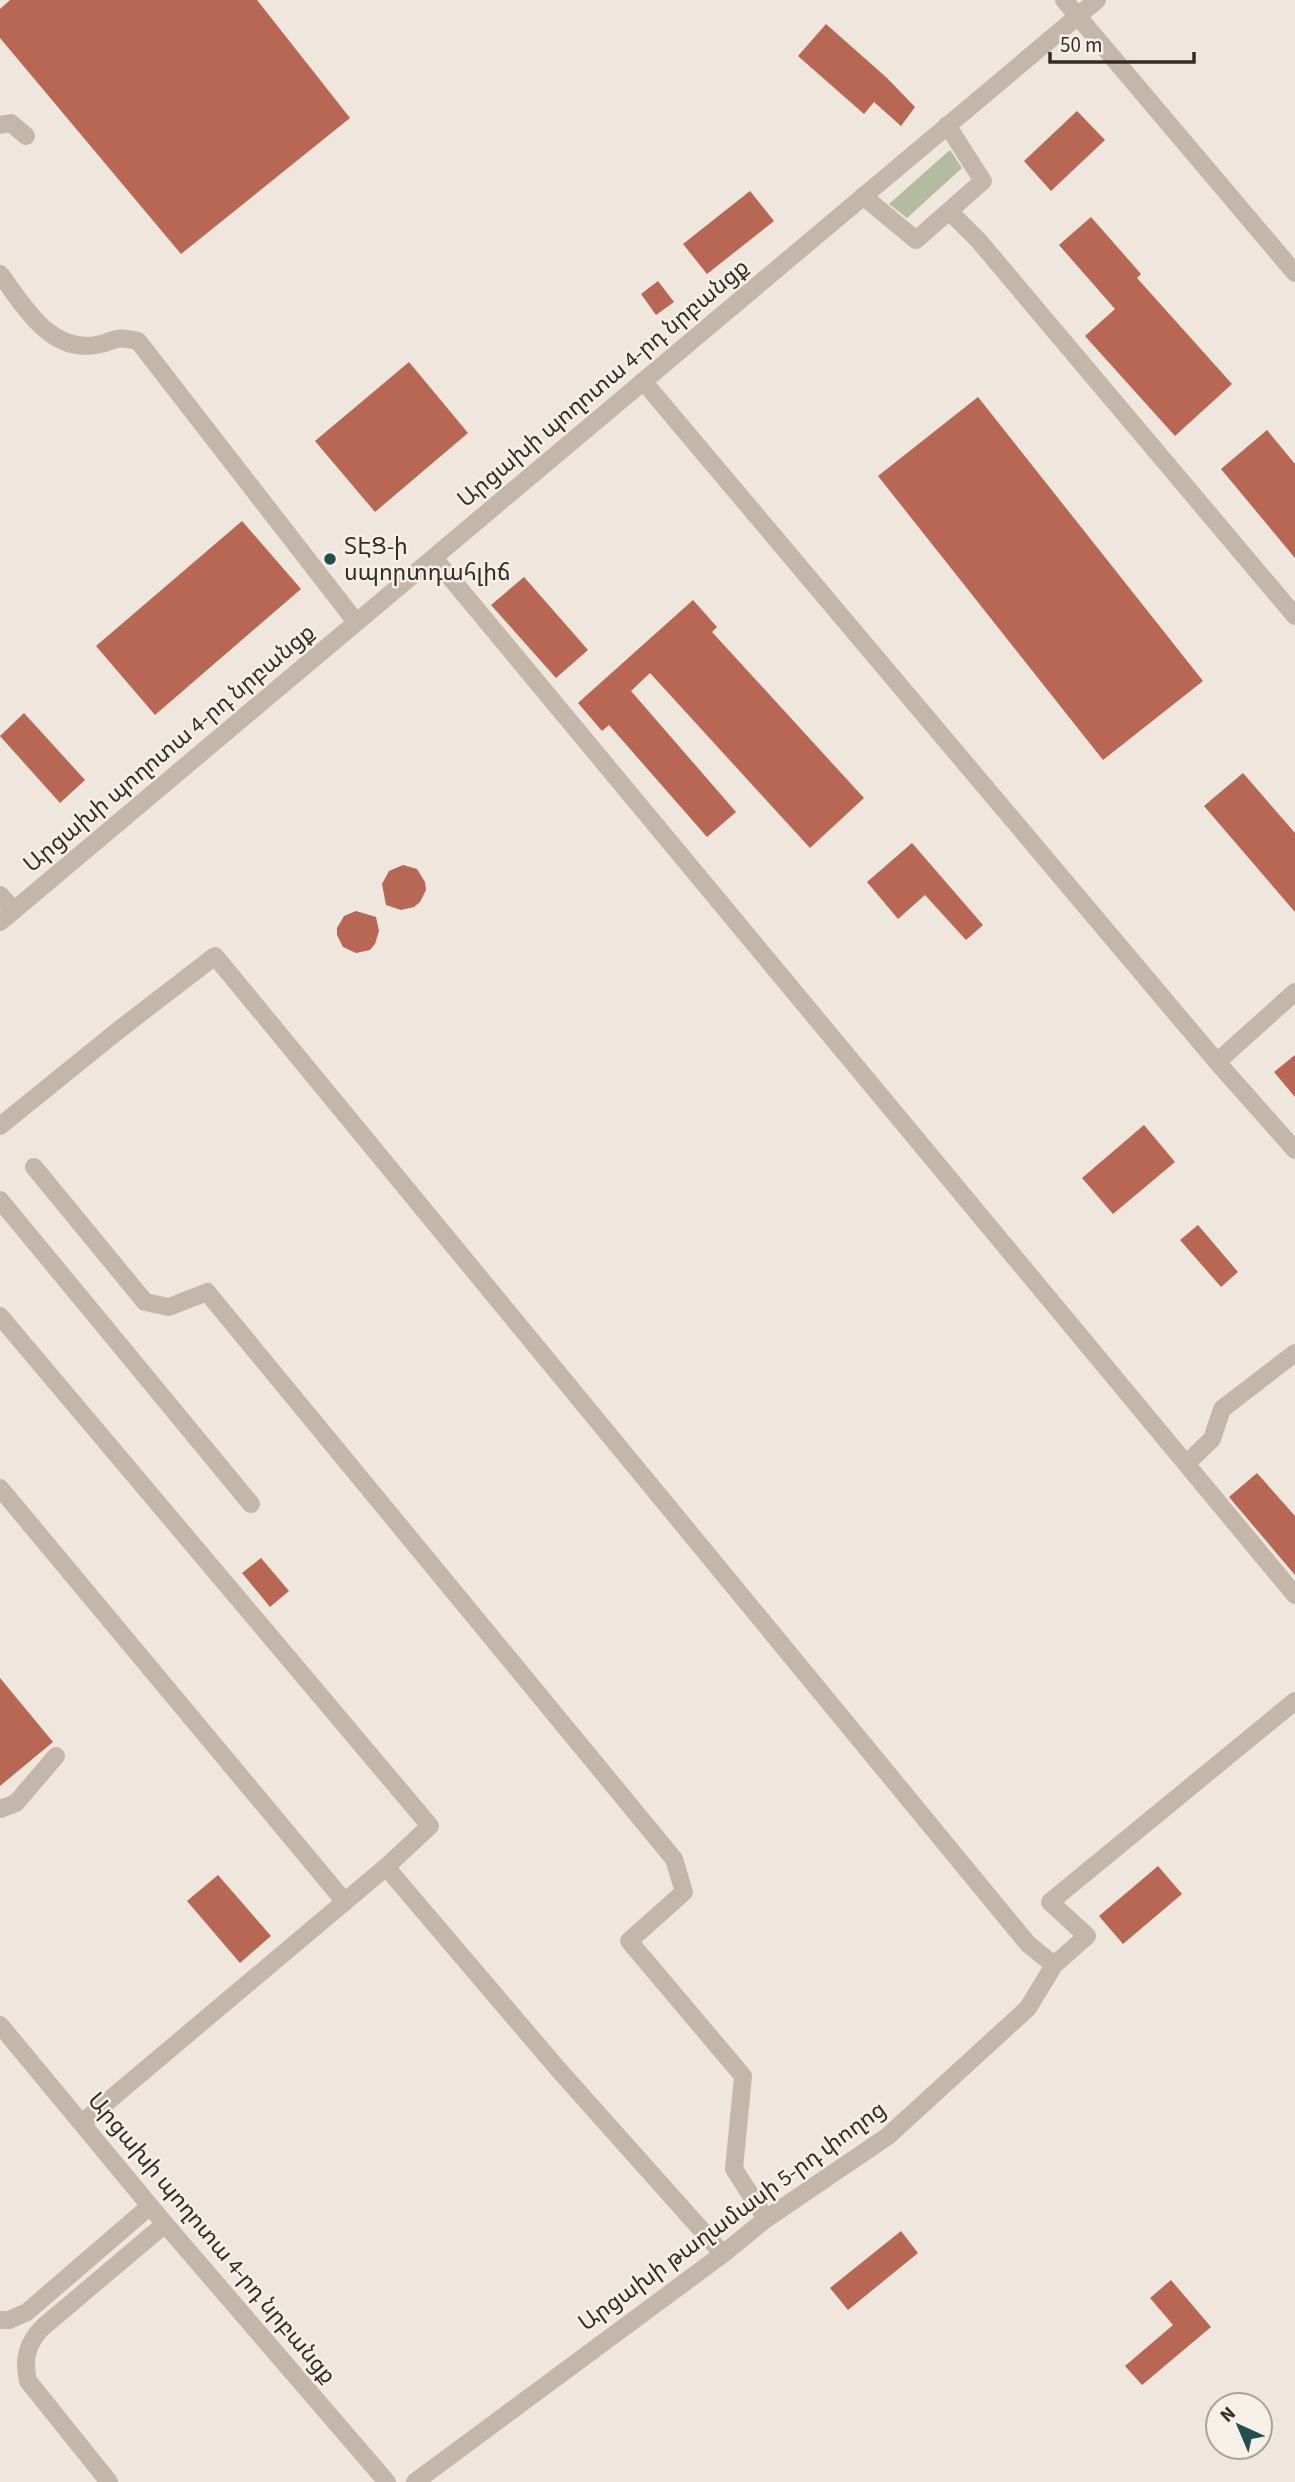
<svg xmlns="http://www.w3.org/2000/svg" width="1295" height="2482" font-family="'Source Sans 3','Noto Sans Armenian',sans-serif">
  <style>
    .green { fill: #b3bc9f }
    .building { fill: #b76753 }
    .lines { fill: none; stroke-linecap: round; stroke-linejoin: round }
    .minor { stroke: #c5b6aa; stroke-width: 18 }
    .poi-dot { fill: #234f50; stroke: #f7f0e9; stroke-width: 2.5 }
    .labels { text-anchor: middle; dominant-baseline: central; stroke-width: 5; stroke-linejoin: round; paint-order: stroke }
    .street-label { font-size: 23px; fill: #342c29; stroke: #f7f0e9 }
    .poi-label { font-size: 23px; fill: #342c29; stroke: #f7f0e9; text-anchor: start }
  </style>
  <rect width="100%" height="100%" fill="#efe6dd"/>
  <path class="green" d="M950,150L962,168L907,218L889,204Z"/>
  <path class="building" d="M10,0H257L350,118L181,254L0,38V9Z
    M826,24L887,78L915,107L901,126L874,102L864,114L798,56Z
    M1077,111L1105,140L1051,191L1024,161Z
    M750,191L774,221L707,274L683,244Z
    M1091,217L1141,274L1137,278L1232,384L1175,436L1085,336L1115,309L1059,245Z
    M658,281L674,302L656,315L641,294Z
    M409,362L468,433L375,512L315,441Z
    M978,397L1203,681L1103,760L878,476Z
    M1267,430L1295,464V558L1221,469Z
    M242,521L301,589L155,715L96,646Z
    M524,577L588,650L556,678L491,605Z
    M693,600L717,627L712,632L864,798L810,848L650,673L631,691L736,812L707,837L609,725L602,731L578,703Z
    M24,713L85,780L60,803L0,736Z
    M1243,773L1295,833V912L1204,806Z
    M912,843L983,925L966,940L925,895L898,919L867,882Z
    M403,865L417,869L425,882L426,890L420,902L414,907L401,910L386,905L382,884L389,871Z
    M356,911L376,917L379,931L375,944L370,950L356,953L343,947L337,935V928L344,916Z
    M1295,1055V1097L1274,1072Z
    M1144,1125L1175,1162L1113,1214L1082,1178Z
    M1198,1225L1238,1272L1221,1287L1180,1240Z
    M1257,1473L1295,1516V1575L1229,1497Z
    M261,1558L289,1591L270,1607L242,1573Z
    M0,1678L53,1742L0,1786Z
    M1158,1866L1182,1894L1123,1944L1099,1916Z
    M218,1875L271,1936L240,1963L187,1901Z
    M901,2231L918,2253L848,2310L830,2288Z
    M1171,2280L1211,2327L1142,2385L1125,2366L1173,2325L1150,2298Z"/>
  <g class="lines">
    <path class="minor" d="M1064,0L1295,273
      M0,125L11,123L26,136
      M863,196L916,240L983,181L947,125
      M949,211L979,241L1295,616
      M0,274C24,305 49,353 96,345C118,341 112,335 138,341L356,622
      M643,381L1217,1062L1295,1150
      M434,558L1295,1595
      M0,895L14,910
      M0,922L1097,0
      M1217,1062L1295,992
      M0,1126L120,1029L215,956L1028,1944L1054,1965
      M34,1167L145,1302L169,1307L207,1292L674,1859L684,1892L629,1941L743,2076L734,2169L766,2219
      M0,1200L251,1504
      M0,1316L430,1826L386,1867L558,2069L723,2254
      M1186,1464L1212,1439L1222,1409L1295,1353
      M0,1488L345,1902
      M0,1809L16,1803L56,1756
      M0,2025L165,2224L387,2482
      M82,2123L386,1867
      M0,2320H9L27,2312L150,2206
      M109,2482L28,2381C23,2359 27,2343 43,2327L165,2224
      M415,2482L723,2254L766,2219L888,2136L1028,2008L1054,1965L1087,1936L1050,1902L1295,1701"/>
  </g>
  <circle class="poi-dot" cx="330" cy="559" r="7"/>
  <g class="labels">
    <g class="street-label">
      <text transform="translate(603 383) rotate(-40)">Արցախի պողոտա 4-րդ նրբանցք</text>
      <text transform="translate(169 748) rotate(-40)">Արցախի պողոտա 4-րդ նրբանցք</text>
      <text transform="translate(732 2216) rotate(-36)">Արցախի թաղամասի 5-րդ փողոց</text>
      <text transform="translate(212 2238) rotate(50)">Արցախի պողոտա 4-րդ նրբանցք</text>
    </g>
    <g class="poi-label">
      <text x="344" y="546">ՏԷՑ-ի<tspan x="344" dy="26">սպորտդահլիճ</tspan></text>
    </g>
  </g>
  <g transform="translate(1239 2426) rotate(316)"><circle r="33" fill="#f7f0e9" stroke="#a9a29c" stroke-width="2"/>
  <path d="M0-5L12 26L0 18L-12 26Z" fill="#234f50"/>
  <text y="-10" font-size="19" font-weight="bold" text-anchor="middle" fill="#342c29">N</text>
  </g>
  <path d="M1050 52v10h144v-10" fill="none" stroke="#342c29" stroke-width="3.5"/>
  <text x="1060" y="52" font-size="21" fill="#342c29" stroke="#f7f0e9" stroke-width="5" paint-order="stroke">50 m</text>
</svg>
